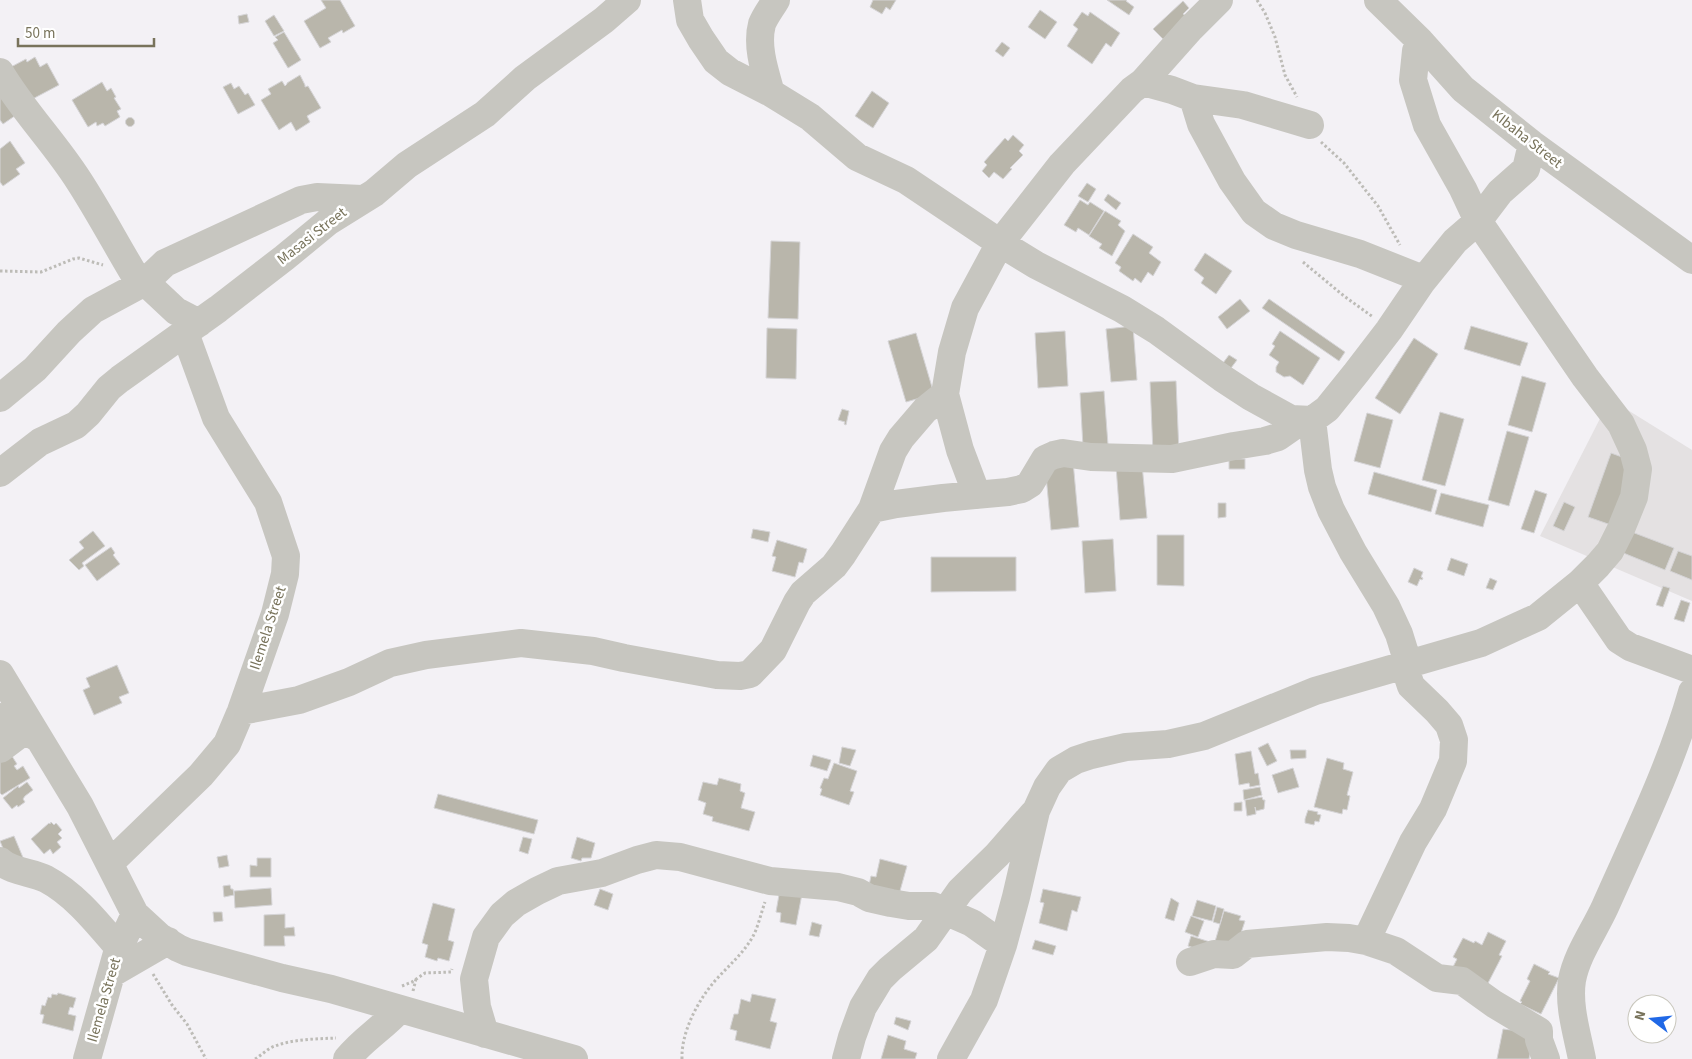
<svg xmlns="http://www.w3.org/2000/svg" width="1692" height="1059" font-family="'Source Sans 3',sans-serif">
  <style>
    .built { fill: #e4e1e2 }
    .building { fill: #b9b6ab; stroke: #d5d4d6 }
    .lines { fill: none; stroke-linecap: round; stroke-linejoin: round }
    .path { stroke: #bdbcb7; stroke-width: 3; stroke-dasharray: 2.5 2.5; stroke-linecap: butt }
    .minor { stroke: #c7c6c0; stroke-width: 28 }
    .labels { text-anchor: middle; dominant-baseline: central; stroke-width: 5; stroke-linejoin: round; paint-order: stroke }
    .street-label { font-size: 15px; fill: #78735b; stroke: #fff }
  </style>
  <rect width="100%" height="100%" fill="#f3f1f5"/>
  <path class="built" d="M1610,399L1692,450V601L1540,536Z"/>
  <path class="building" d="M321,0H340L355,26L343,33L342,30L328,38L331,42L320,48L304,21L326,8Z
    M873,0H896L890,10L886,7L882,14L870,7Z
    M1107,0H1127L1126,1L1134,7L1129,15Z
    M1183,1L1189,8L1183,14L1186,16L1163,39L1153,29Z
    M1040,10L1057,22L1045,39L1028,27Z
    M1082,12L1088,16L1090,12L1120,33L1111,47L1106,43L1092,64L1067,46L1078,29L1073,25Z
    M247,14L249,22L239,24L238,16Z
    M274,15L284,31L274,36L265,21Z
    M284,32L301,60L288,68L273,43L278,40L275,37Z
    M1002,42L1010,48L1003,57L995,51Z
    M35,57L40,67L47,63L59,85L23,104L11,67L26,59L27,62Z
    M300,75L305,85V87L308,86L321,108L307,116L310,122L296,131L291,122L279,130L261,100L271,94L268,89L282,81L285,86L287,84V83Z
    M102,82L107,91L111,88L116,97L114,98L121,109L117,111L120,117L105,126L103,123L97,126L96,122L88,127L72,100Z
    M231,83L234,89L239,86L245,95L248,93L255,105L238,114L223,87Z
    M0,84L19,113L3,124L0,120Z
    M872,91L889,103L873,128L855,116Z
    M125.5 122a4.5 4.5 0 1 1 9 0a4.5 4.5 0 1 1-9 0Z
    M1013,135L1024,145L1019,151L1023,155L1010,168L1012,169L1003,179L994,172L989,178L982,171L987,165L984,162L1005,138L1008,141Z
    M10,141L25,163L16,169L20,174L3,186L0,182V149Z
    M1087,183L1096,189L1088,202L1078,196Z
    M1108,194L1121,203L1116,210L1104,200Z
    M1080,200L1088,205L1090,202L1104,211L1089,235L1078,228L1076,232L1064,225Z
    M1105,211L1121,221L1118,225L1125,231L1112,256L1099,248L1102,244L1089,236Z
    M1133,234L1153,247L1149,253L1161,262L1153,276L1148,272L1141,283L1135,278L1133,281L1119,271L1121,267L1115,263Z
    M771,241L800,242L798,319L768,318Z
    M1205,253L1232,271L1216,294L1201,283L1204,278L1194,270Z
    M1240,299L1250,311L1227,329L1218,317Z
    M1269,299L1345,352L1339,361L1262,308Z
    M1133,326L1137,380L1111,382L1106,329Z
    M1471,326L1528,343L1520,366L1464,349Z
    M767,328L797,329L796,379L766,378Z
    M1065,331L1068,386L1038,388L1035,333Z
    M1280,331L1320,358L1303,385L1290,376L1284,377L1276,372V367L1279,362L1269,355L1275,346L1272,344Z
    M916,333L934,394L906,402L888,341Z
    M1414,338L1438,354L1400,414L1375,398Z
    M1229,355L1237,360L1231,368L1223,363Z
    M1522,376L1546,383L1532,432L1508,425Z
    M1176,381L1179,453H1153L1150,382Z
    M1104,391L1108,445L1083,447L1080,393Z
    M842,409L849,411L846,425L844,424L845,422L838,420Z
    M1440,412L1464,419L1445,486L1422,480Z
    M1367,413L1393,420L1380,468L1354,461Z
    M1507,431L1529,437L1509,506L1488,500Z
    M1611,453L1633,461L1611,525L1588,517Z
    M1229,459H1245V469H1229Z
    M1073,461L1079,527L1051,530L1045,464Z
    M1142,464L1147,518L1120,520L1116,466Z
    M1374,472L1437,490L1431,512L1368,494Z
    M1535,490L1547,494L1534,533L1521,529Z
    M1441,493L1489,505L1483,527L1435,514Z
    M1564,502L1575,507L1564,531L1553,526Z
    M1218,503H1226V517L1218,518Z
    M753,529L770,532L768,542L751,538Z
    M1624,529L1674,548L1665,570L1616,550Z
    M93,531L105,546L82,563L84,566L79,570L69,560L84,548L79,542Z
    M1157,535H1184V586L1157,585Z
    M1113,539L1116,591L1085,593L1082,541Z
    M777,540L807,549L803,563L799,562L795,577L772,571L776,557L772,556Z
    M111,547L115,553L113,555L120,564L97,581L85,565Z
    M1678,551L1692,556V580L1670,571Z
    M931,557H1016V591L931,592Z
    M1451,558L1468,564L1464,576L1447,570Z
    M1414,568L1423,572L1421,577L1423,578L1422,580L1420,579L1417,586L1408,582Z
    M1490,578L1497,581L1493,590L1486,588Z
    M1663,586L1670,588L1663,607L1656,605Z
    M1681,600L1690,603L1684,622L1674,619Z
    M117,665L129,693L119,697L122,703L94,715L83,690L90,687L86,678Z
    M1268,743L1277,761L1267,766L1258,748Z
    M842,747L856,750L850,766L839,763Z
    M1290,750H1306V758L1291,759Z
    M1251,751L1255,774L1258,773L1260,785L1250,787L1249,783L1239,785L1235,754Z
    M10,753L17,764L14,766L17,770L23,766L30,778L2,795L0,793V756Z
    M813,755L831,760L827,771L810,766Z
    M1327,758L1344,763L1343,769L1353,772L1347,795L1350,796L1347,810L1343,809L1342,814L1314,807Z
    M834,763L857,771L850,791L854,792L849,805L820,795L822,789L820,788L824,778L828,779Z
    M1293,768L1299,787L1278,793L1272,775Z
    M719,778L741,784L740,791L745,793L741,808L755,812L749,831L712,821L713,817L703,814L706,803L698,800L703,782L717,785Z
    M27,782L33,790L25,796L23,799L25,802L18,807L17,805L12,809L3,798L18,786L19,788Z
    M1260,787L1262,795L1244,800L1243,790Z
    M438,794L538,820L534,834L434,808Z
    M1262,797L1263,800H1265L1264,809L1256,811L1255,807L1256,814L1247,816L1245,800Z
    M1242,802V811H1234V803Z
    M1308,810L1318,812L1317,814L1321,815L1319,822L1315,821L1314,825L1305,823V819Z
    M51,822L54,825L56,823L62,830L58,834L62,838L57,842L61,847L53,854L50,849L44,854L31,839L49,823L50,824Z
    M14,836L24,860L10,866L0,841Z
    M523,837L532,839L528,854L519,851Z
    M577,837L595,843L591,858H582L581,861L571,858Z
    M227,855L229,866L219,868L217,857Z
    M257,858H271V877H250V865L257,866Z
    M880,859L907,866L898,898L868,890L871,876L876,877Z
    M230,885L231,889H233L234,895L224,897L223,886Z
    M271,888L272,905L235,908L234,891Z
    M600,889L613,894L608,910L594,905Z
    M780,889L802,894L796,925L780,922L781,913L776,912Z
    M1043,889L1081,897L1077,912L1072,910L1067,931L1039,923L1044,903L1040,902Z
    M1171,898L1179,903L1174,921L1165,918Z
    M1197,900L1216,906L1212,921L1192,916Z
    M433,903L455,909L448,940L454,942L449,961L438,958L437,961L425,957L428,945L422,943Z
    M1217,907L1224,909L1220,924L1213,922Z
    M1224,911L1241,916L1239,920L1245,921L1239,939L1214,945Z
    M213,912H222L223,921L214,922Z
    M285,914V928L294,927L295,936H284L285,946H264V915Z
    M1191,916L1204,921L1198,937L1185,932Z
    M812,922L822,925L819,937L809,935Z
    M1488,932L1506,941L1499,955L1502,956L1487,985L1453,967L1457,959L1453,957L1463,938L1474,943L1475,941L1482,945Z
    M1191,936L1210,942L1207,952L1188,946Z
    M1035,940L1056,946L1053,955L1032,949Z
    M1534,964L1550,972L1548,974L1559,978L1541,1014L1520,1004L1522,1002L1520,1001L1530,981L1527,979Z
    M58,993L76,998L73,1008L70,1007L68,1014L76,1016L73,1031L42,1023L44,1015L40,1014L42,1005L45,1006L48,997L51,998L52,994L57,995Z
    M752,994L776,999L770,1021L777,1023L770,1049L735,1040L737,1031L730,1029L734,1014H738L741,999L750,1002Z
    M896,1017L911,1021L908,1030L894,1024Z
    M1503,1029L1537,1033L1531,1049L1529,1059H1497Z
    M888,1035L906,1041L904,1049L917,1053L915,1059H881Z"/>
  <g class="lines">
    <path class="path" d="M1257,0L1265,13L1275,37L1285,75L1297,97
      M1321,142L1344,163L1378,206L1400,245
      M1303,262L1344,296L1373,317
      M0,271L41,272L73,259L79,258L103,265
      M153,974L172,1005L187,1024L206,1059
      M402,986L412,982L425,973L451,972L452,969
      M413,991L416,979
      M255,1059C262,1055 268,1048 275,1046C294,1039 316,1039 336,1038
      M682,1059C681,1033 697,1002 714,982C727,967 742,955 752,938C758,928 761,913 765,902"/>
    <path class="minor" d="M687,0L690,20L701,39L716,61L730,72L771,93L810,117L857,157L906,180L1000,243L1036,265L1122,309L1156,330L1222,378L1251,397L1291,419L1312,420L1327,409L1356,373L1389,330L1421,283L1455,241L1478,221L1500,192L1526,169L1532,144
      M1378,0L1420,41L1463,89L1532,144L1692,260
      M0,72C23,111 55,143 79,181C101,215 119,250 140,284
      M1143,82L1172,90L1193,98L1243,105L1310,125
      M771,93C765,72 756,46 762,24C765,16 772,7 776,0
      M1193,98L1201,124L1232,181L1254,212L1274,226L1296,235L1360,254L1418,277
      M145,282L176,311L199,323
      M0,398L35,369L69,332L93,310L145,282L165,263L301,200L317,197L362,199
      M1312,420L1318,470L1322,487L1331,510L1353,552L1386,606L1399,634L1408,663L1407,674L1411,686L1437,711L1449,725L1454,740L1453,761L1433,809L1413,842L1366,941
      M0,473L40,442L76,425L88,414L109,388L120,379L218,309L284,258L329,221L374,193L407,165L485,114L525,78L604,20L627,0
      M977,495L960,450L945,394L952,352L965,308L1000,243L1062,164L1132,90L1143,82L1191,28L1219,0
      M872,509L896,504L943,498L1008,492L1022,489L1030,484L1045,459L1054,455L1063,453L1091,457L1172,459L1234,446L1265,441L1278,437L1301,421
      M1580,583L1619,640L1630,647L1692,670
      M0,674L80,806L135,914L160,937L178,948L187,952L282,978L331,989L574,1059
      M241,711L299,700L349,682L390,663L426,655L521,643L593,651L624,658L717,675L740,676L750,674L773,650L797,602L803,593L834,566L843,554L872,509L893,451L901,438L925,410L945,394
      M0,717L38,738
      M0,749L24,731
      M0,861C12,872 32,872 46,879C76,895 98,924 119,948
      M110,863L201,775L227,744L241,711L275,614L285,574L286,556L268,502L216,418L185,333
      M1190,962L1214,954L1233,955L1247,944L1327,937L1349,938L1366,941L1396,951L1437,978L1462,981L1494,1004L1539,1031V1040L1546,1059
      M111,974L168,941
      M485,1034L477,1007L474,979L486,937L502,915L516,903L537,891L558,881L602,873L637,860L656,855L680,857L770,881L838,887L858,892L869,898L891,903L909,906H933L972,923L1003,945
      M87,1059L117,953L135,914
      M347,1059C362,1040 384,1027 400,1009
      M846,1059L852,1037L863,1007L880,979L890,969L926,939L960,891L997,855L1033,814
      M951,1059L984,1000L1003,945L1016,897L1036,811L1047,787L1059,770L1076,760L1091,755L1126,747L1168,744L1204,736L1315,691L1481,643L1538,617L1580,583L1598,565L1610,551L1621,529L1634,497L1638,469L1633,450L1621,424L1585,377L1478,221L1463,189L1427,125L1413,80L1416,51L1420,41
      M1582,1059C1577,1033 1568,1006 1572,980C1577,954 1594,931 1605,907C1636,837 1671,766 1692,692"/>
  </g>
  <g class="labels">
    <g class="street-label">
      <text transform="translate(1527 139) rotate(38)">KIbaha Street</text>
      <text transform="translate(312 236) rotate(-38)">Masasi Street</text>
      <text transform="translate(268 628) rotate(-72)">Ilemela Street</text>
      <text transform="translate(104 1000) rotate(-74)">Ilemela Street</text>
    </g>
  </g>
  <g transform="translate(1652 1019) rotate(286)"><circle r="24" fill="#ffffff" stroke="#c9c7bd"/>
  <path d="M0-4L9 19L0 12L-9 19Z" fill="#2068e6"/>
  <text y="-8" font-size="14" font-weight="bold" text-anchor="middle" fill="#78735b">N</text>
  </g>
  <path d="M18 38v8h136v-8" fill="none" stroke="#78735b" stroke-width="2.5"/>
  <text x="25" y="38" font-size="15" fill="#78735b" stroke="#ffffff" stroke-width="4" paint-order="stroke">50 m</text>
</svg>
